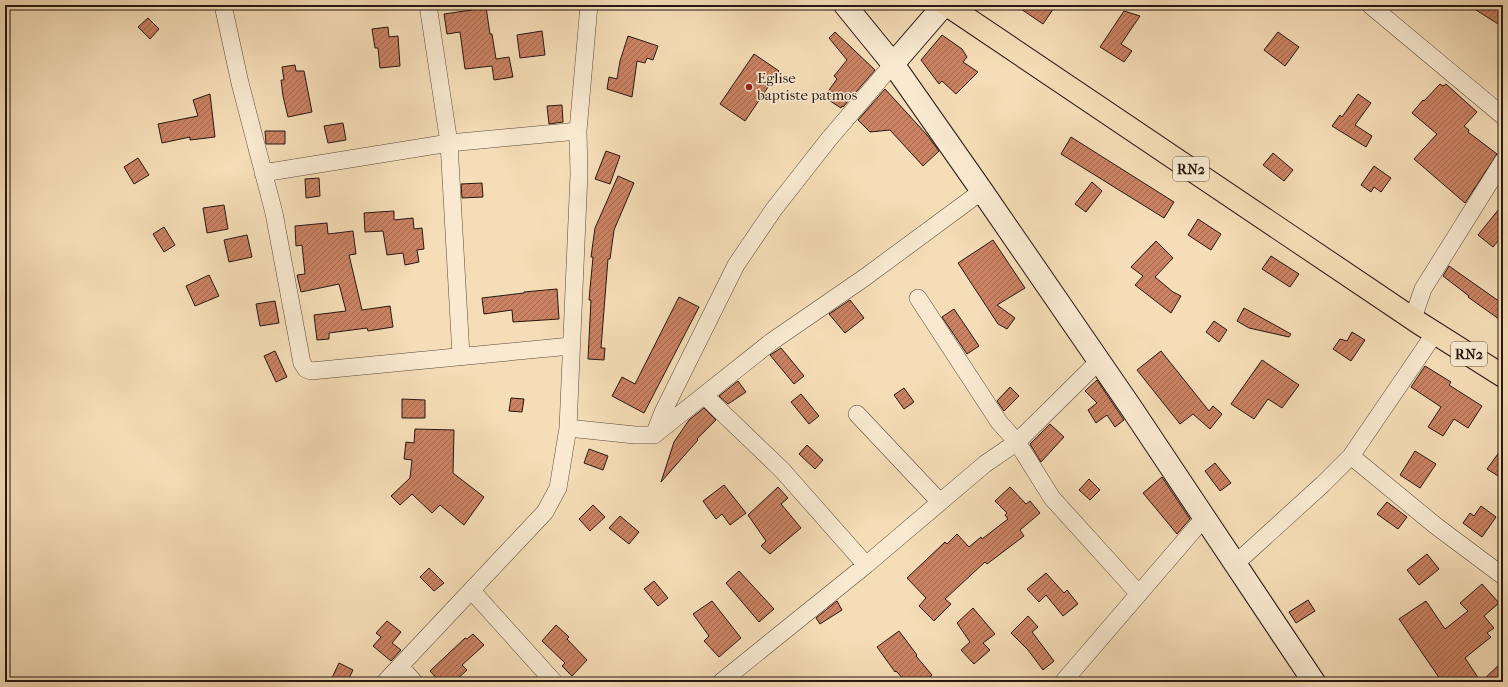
<svg xmlns="http://www.w3.org/2000/svg" width="1508" height="687" font-family="'IM FELL French Canon',serif">
  <style>
    .building { fill: url(#building-hatch); stroke: #261711 }
    .lines { fill: none; stroke-linecap: round; stroke-linejoin: round }
    .street-casing { stroke: #5a483a; stroke-width: 18 }
    .secondary-casing { stroke: #261711; stroke-width: 24 }
    .highway-casing { stroke: #261711; stroke-width: 24 }
    .street { stroke: #f8e9d0; stroke-width: 17 }
    .secondary { stroke: #f8e9d0; stroke-width: 22 }
    .highway { stroke: #f5ddb7; stroke-width: 22 }
    .poi-dot { fill: #8f2418; stroke: #f8e9d0; stroke-width: 1.5 }
    .labels { text-anchor: middle; dominant-baseline: central; stroke-width: 3; stroke-linejoin: round; paint-order: stroke }
    .shield { fill: #f8e9d0; stroke: #65564a; stroke-width: 1 }
    .shield-label { font-size: 14px; font-weight: bold; fill: #261711 }
    .poi-label { font-size: 15px; fill: #261711; stroke: #f8e9d0; text-anchor: start }
  </style>
  <defs>
    <pattern id="building-hatch" width="6" height="6" patternUnits="userSpaceOnUse"><rect width="6" height="6" fill="#ca8263"/><path d="M-1 1l2-2M0 6l6-6M5 7l2-2" fill="none" stroke="#a46950"/></pattern>
  </defs>
  <rect width="100%" height="100%" fill="#f5ddb7"/>
  <filter id="stains"><feTurbulence type="fractalNoise" baseFrequency=".005" numOctaves="4"/><feColorMatrix values="0 0 0 0 .2 0 0 0 0 .09 0 0 0 0 .02 0 0 0 .5 -.17"/></filter>
  <radialGradient id="worn" r=".72"><stop offset=".6" stop-color="#630" stop-opacity="0"/><stop offset="1" stop-color="#630" stop-opacity=".3"/></radialGradient>
  <path class="building" d="M1015,5H1056L1043,24Z
    M1468,5H1503V27Z
    M486,7L490,34H492L496,59L509,57L513,77L494,80L492,66L465,69L460,32L447,34L444,14L472,10V8Z
    M1124,11L1140,16L1121,44L1132,51L1124,62L1100,47Z
    M148,18L159,29L150,39L138,27Z
    M388,27L389,37L398,36L400,66L380,68L378,48H375L372,29Z
    M542,31L545,55L520,58L517,35Z
    M835,32L875,70L843,107L842,106L841,108L824,97L837,79L834,76L847,60L829,38Z
    M1278,32L1299,47L1285,66L1264,50Z
    M942,35L962,49L967,57L963,62L978,72L956,94L942,81L939,84L921,60Z
    M628,36L658,46L653,60L647,58L645,63L637,61L632,97L607,89L609,77L617,79L620,61Z
    M754,54L779,71L745,121L720,104Z
    M295,65L296,71H304L312,112L288,117L283,96L281,80H284L282,67Z
    M1440,84L1443,86L1446,84L1477,112L1464,126L1469,130L1468,132L1497,154L1465,203L1414,159L1437,134L1412,113L1423,100L1424,101Z
    M885,89L927,135L939,151L923,166L890,130L870,132L858,120Z
    M210,94L215,137L190,140V137L162,143L158,124L198,116L193,100Z
    M1358,94L1371,103L1355,125L1372,136L1366,147L1332,126L1340,115L1342,117Z
    M562,105L563,122L549,124L547,106Z
    M343,123L346,140L328,143L324,126Z
    M265,131H285V144H266Z
    M1071,137L1174,202L1164,218L1061,154Z
    M606,151L620,156L610,184L595,179Z
    M1273,153L1293,170L1284,181L1263,165Z
    M138,158L149,175L134,184L124,167Z
    M1374,166L1391,178L1381,192L1374,187L1371,192L1361,185Z
    M618,176L634,183L614,230L610,259H608L601,348H605L604,360L588,359L591,300H589L593,257H591L595,228Z
    M319,178L320,196L306,198L305,179Z
    M1092,182L1102,191L1086,212L1075,204Z
    M482,183L483,197L462,198L461,184Z
    M1503,204V235L1493,247L1478,235Z
    M224,205L228,229L207,233L203,208Z
    M394,211V220L413,218L414,229L422,228L424,249L417,250L419,262L405,265L403,253L387,255L383,231L365,232L364,213Z
    M1198,219L1221,234L1211,250L1188,235Z
    M327,223L328,234L353,231L356,254L349,255L362,310L390,306L393,327L368,331L367,328L329,333V339L317,340L314,315L346,311L339,284L301,292L297,275L305,274L302,245L296,246L295,226Z
    M164,227L175,245L164,252L153,234Z
    M247,235L252,257L229,262L224,240Z
    M993,240L1025,288L997,305L1015,318L1007,329L998,324L958,263Z
    M1156,241L1173,258L1155,277L1173,292L1181,296L1171,313L1135,285L1143,276L1131,267Z
    M1271,256L1299,274L1290,287L1262,269Z
    M1449,266L1503,304V322L1468,297L1469,296L1443,276Z
    M209,275L219,296L195,306L186,286Z
    M557,289L559,319L513,322L512,310L484,314L482,298L524,293V292Z
    M679,297L699,307L644,413L612,396L622,377L635,384Z
    M850,300L864,318L845,333L829,314Z
    M275,301L279,323L260,326L256,304Z
    M1244,308L1291,334L1289,337L1249,328L1237,321Z
    M954,309L979,346L967,354L942,317Z
    M1214,321L1227,330L1219,342L1206,332Z
    M1352,332L1365,340L1351,361L1333,349L1340,339L1347,341Z
    M781,348L804,376L794,384L770,355Z
    M275,351L287,377L276,382L264,356Z
    M1161,351L1209,411L1213,406L1222,414L1210,429L1193,414L1180,424L1137,370Z
    M1262,360L1299,385L1282,408L1268,399L1254,419L1231,404Z
    M1425,366L1451,382L1449,385L1482,406L1468,428L1454,419L1443,436L1428,427L1441,407L1411,387Z
    M1097,380L1124,420L1115,427L1107,415L1096,423L1088,410L1097,403L1085,391Z
    M738,381L746,392L728,404L719,396Z
    M1010,387L1019,396L1004,411L997,401Z
    M904,388L914,402L904,409L894,395Z
    M801,394L819,416L809,424L791,402Z
    M511,398L524,399L522,412L509,411Z
    M402,399L425,400V418H402Z
    M704,408L716,420L697,439L698,440L661,482L674,442L689,420Z
    M1050,424L1064,437L1041,462L1030,444Z
    M415,429L454,430L453,473L484,497L464,525L440,505L432,513L412,494L400,505L391,496L410,478L412,460L404,459L406,442L414,443Z
    M807,445L823,460L815,469L799,454Z
    M1503,447V479L1487,469Z
    M589,449L608,456L603,470L584,463Z
    M1415,451L1436,464L1420,488L1400,475Z
    M1215,463L1231,483L1220,491L1205,471Z
    M1162,477L1190,519L1177,534L1143,493Z
    M1089,479L1100,490L1090,500L1079,490Z
    M724,485L746,513L730,525L722,514L716,519L703,501Z
    M778,487L788,498L781,504L801,528L770,554L761,546L766,541L748,515Z
    M1010,487L1026,504L1030,501L1040,513L1020,530L1024,536L987,564L985,562L945,599L951,604L934,621L919,606L926,598L907,578L945,542L947,544L957,534L969,547L981,537L982,539L1008,519L1005,515L1007,513L995,501Z
    M1387,502L1407,517L1398,529L1377,514Z
    M593,505L605,517L590,531L579,519Z
    M1481,506L1496,517L1482,537L1463,523L1470,513L1474,516Z
    M620,516L639,532L629,544L609,528Z
    M1427,554L1439,569L1419,585L1407,570Z
    M429,568L444,583L434,591L420,577Z
    M739,571L774,609L759,622L726,583Z
    M1046,573L1064,593L1067,590L1078,604L1063,616L1046,595L1039,602L1027,589Z
    M654,581L668,598L658,606L644,589Z
    M1482,584L1499,603L1484,616L1494,628L1487,633L1491,637L1465,658L1481,682L1503,661V682H1442L1399,619L1426,601L1445,629L1468,611L1460,603Z
    M1308,600L1315,611L1296,623L1289,612Z
    M712,601L741,638L719,657L704,641L709,636L693,614Z
    M837,601L842,610L820,624L816,618Z
    M973,608L995,634L983,643L990,650L974,664L961,650L970,642L957,623Z
    M1028,616L1038,627L1032,632L1054,661L1043,670L1028,650L1011,633Z
    M387,621L401,632L392,643L401,650L391,661L373,646L381,637L376,633Z
    M556,625L569,637L567,639L587,660L572,676L562,666L565,663L542,641Z
    M899,631L917,655L916,656L932,675L924,682H906L896,671L895,672L877,647Z
    M473,634L484,645L462,665L467,670L454,682H440L430,671L465,638L467,639Z
    M339,663L353,670L347,682H330Z"/>
  <g class="lines">
    <g class="street-casing">
      <path id="street" d="M223,5L240,83L274,213L302,363L306,369L311,371L571,346
        M428,5L449,143L461,356
        M1370,5L1503,116
        M263,173L449,143L578,131
        M918,298L999,422L1017,442L1052,498L1139,594
        M1413,318L1423,289L1503,161
        M704,395L782,470L866,565
        M857,414L940,502
        M568,428L635,435H654L771,342L864,278L982,191
        M654,435L663,412L736,265L774,209L829,139L893,64
        M1351,456L1436,526L1503,576
        M1235,564L1323,484L1351,456L1435,333
        M472,591L554,682
        M400,666L414,682
        M385,682L545,512L558,488L568,428L579,174L578,131L589,5
        M721,682L866,565L985,464L1017,442L1099,361
        M1063,682L1204,518"/>
    </g>
    <g class="secondary-casing">
      <path id="secondary" d="M845,5L893,64L982,191L1132,409L1314,682
        M893,64L944,5"/>
    </g>
    <g class="highway-casing">
      <path id="highway" d="M947,5L1419,323L1503,376"/>
    </g>
    <use href="#street" class="street"/>
    <use href="#secondary" class="secondary"/>
    <use href="#highway" class="highway"/>
  </g>
  <circle class="poi-dot" cx="749" cy="87" r="4"/>
  <g class="labels">
    <g class="shield">
      <rect x="1173" y="157" width="36" height="24" rx="3"/>
      <rect x="1451" y="342" width="36" height="24" rx="3"/>
    </g>
    <g class="shield-label">
      <text x="1191" y="169">RN2</text>
      <text x="1469" y="354">RN2</text>
    </g>
    <g class="poi-label">
      <text x="757" y="78">Eglise<tspan x="757" dy="17">baptiste patmos</tspan></text>
    </g>
  </g>
  <rect width="1508" height="687" fill="none" stroke="#f5ddb7" stroke-width="20"/>
  <rect x="6" y="6" width="1496" height="675" fill="none" stroke="#261711" stroke-width="2"/>
  <rect x="10" y="10" width="1488" height="667" fill="none" stroke="#261711"/>
  <rect width="100%" height="100%" filter="url(#stains)"/>
  <rect width="100%" height="100%" fill="url(#worn)"/>
</svg>
